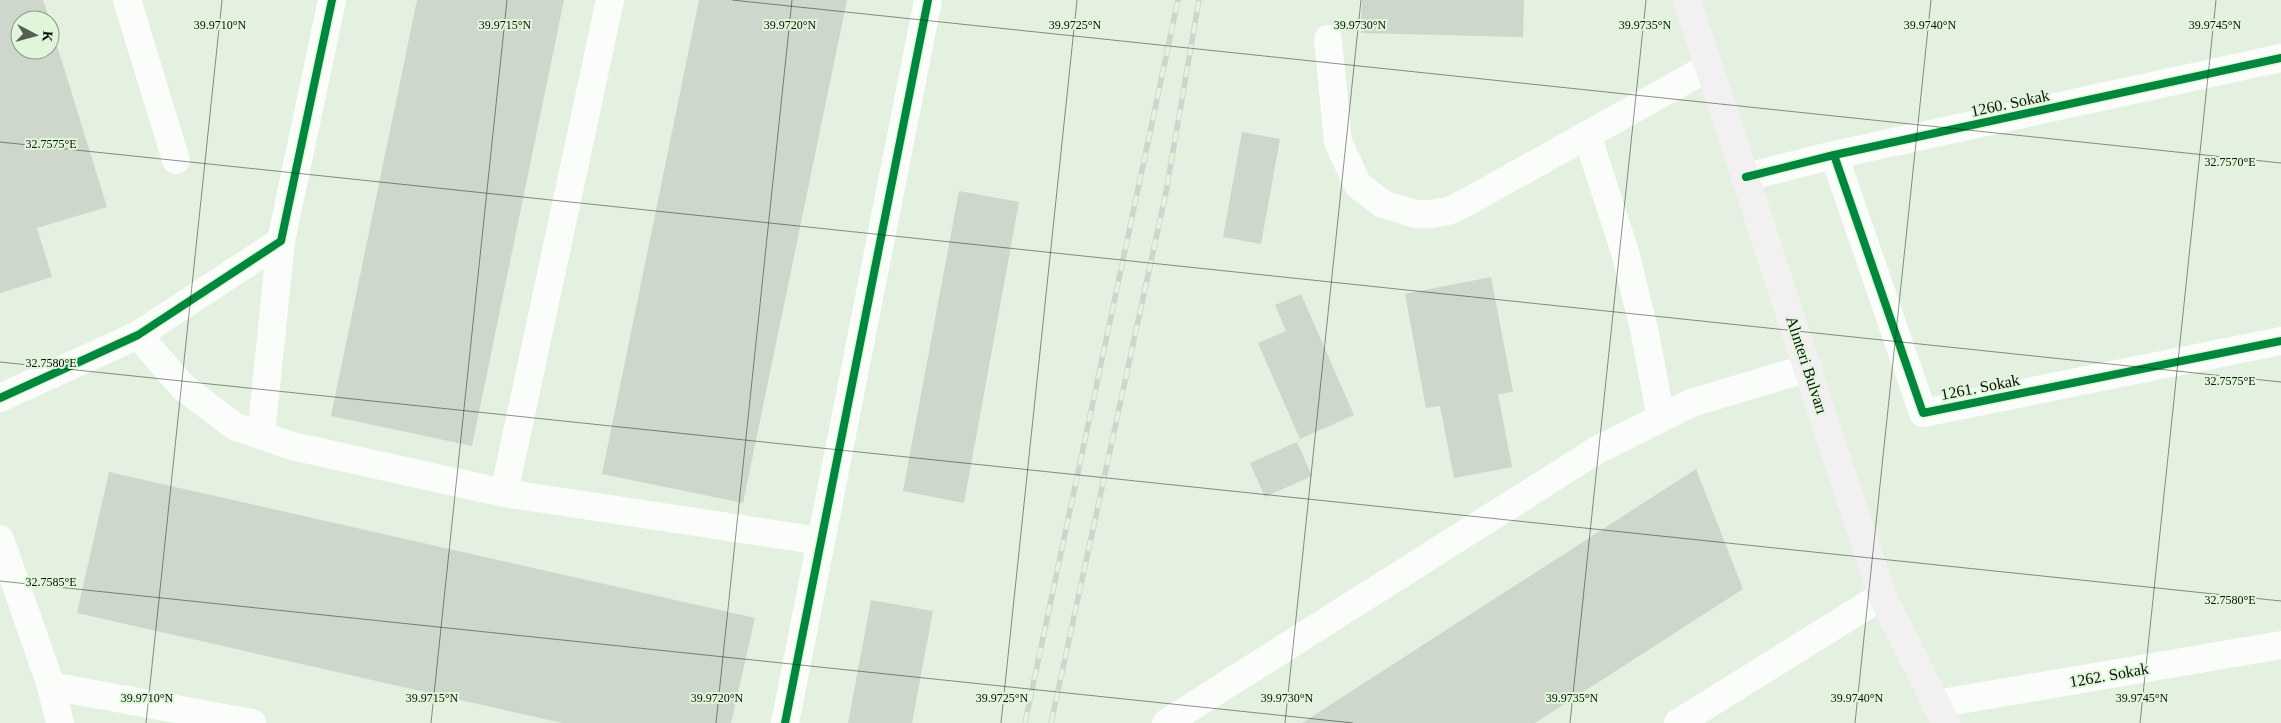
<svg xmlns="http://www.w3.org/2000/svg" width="2281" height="723" font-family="'Times New Roman',serif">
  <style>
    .building { fill: #ced7cb }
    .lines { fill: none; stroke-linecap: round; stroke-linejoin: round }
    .minor { stroke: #fbfdfa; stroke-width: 28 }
    .major { stroke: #f3f0f1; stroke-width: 28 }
    .rail-casing { stroke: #d0d4cf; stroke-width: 5.5 }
    .rail { stroke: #e0f6da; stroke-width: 4; stroke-dasharray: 11; stroke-linecap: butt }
    .cycleway-casing { stroke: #e0f6da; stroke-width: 11 }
    .cycleway { stroke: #00873e; stroke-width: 8 }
    .ticks { fill: none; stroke: #0a1108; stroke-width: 1; stroke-opacity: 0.45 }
    .labels { text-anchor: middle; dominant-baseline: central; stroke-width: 4; stroke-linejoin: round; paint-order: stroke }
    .street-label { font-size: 16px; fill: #0a1108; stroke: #e0f6da }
    .ticks-label { font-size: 12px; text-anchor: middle; fill: #0a1108; stroke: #e0f6da; stroke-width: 4; stroke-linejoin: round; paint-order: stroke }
  </style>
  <rect width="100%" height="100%" fill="#e4f0e0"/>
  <path class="building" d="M0,0H43L50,20H20V50H50V23L107,207L37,228L52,277L0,293Z
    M417,0H564L472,446L331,416Z
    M699,0H847L743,503L602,474Z
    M1362,0H1524L1523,37L1361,33Z
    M1242,132L1280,139L1261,244L1223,237Z
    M959,191L1019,202L964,503L903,491Z
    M1491,277L1513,392L1498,394L1512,467L1454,478L1440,406L1426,408L1405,294Z
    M1301,294L1354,415L1300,439L1258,343L1286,331L1275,305Z
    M1297,442L1312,476L1265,497L1250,463Z
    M1696,469L1743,589L1535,723H1302Z
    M109,472L755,618L731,723H562L77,613Z
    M871,600L933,611L912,723H848Z"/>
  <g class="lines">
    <path class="minor" d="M127,0L176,160
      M1328,39L1338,142L1358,185L1383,204L1415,214H1433L1451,210L1467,202L1709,67
      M1587,135L1625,252L1644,329L1661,418
      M1834,155L1923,413L2281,341
      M1746,177L1834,155L2281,58
      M138,335L183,387L234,426L292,446L504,493L821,541
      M0,398L138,335L281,241L332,0
      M261,435L281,241
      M504,493L610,0
      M0,539L51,686L60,723
      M51,686L252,723
      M1936,704L2281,645
      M785,723L928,0
      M1166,723L1597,450L1691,403L1808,368
      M1678,723L1882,596"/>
    <path class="major" d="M1687,0L1882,596L1946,723"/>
    <g class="rail-casing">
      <path id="rail" d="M1025,723L1178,0
        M1051,723L1166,192L1199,0"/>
    </g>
    <use href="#rail" class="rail"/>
    <g class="cycleway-casing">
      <path id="cycleway" d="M1834,155L1923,413L2281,341
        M1746,177L1834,155L2281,58
        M0,398L138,335L281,241L332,0
        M785,723L928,0"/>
    </g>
    <use href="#cycleway" class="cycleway"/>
  </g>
  <path class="ticks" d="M732,0L2281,163M0,142L2281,382M0,362L2281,601M0,581L1353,723M146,723L222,0M431,723L507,0M716,723L792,0M1001,723L1077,0M1285,723L1361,0M1570,723L1646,0M1855,723L1931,0M2140,723L2216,0"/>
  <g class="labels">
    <g class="street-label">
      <text transform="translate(2010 103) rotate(-12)">1260. Sokak</text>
      <text transform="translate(1807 365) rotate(72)">Alınteri Bulvarı</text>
      <text transform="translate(1980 387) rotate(-11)">1261. Sokak</text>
      <text transform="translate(2109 675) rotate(-10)">1262. Sokak</text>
    </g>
  </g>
  <g class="ticks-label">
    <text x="220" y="29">39.9710°N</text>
    <text x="505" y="29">39.9715°N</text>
    <text x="790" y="29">39.9720°N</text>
    <text x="1075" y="29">39.9725°N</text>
    <text x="1360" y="29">39.9730°N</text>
    <text x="1645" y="29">39.9735°N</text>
    <text x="1930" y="29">39.9740°N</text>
    <text x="2215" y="29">39.9745°N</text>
    <text x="51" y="148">32.7575°E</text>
    <text x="2230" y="166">32.7570°E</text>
    <text x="51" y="367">32.7580°E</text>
    <text x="2230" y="385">32.7575°E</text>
    <text x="51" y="586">32.7585°E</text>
    <text x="2230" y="604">32.7580°E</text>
    <text x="147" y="702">39.9710°N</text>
    <text x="432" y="702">39.9715°N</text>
    <text x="717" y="702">39.9720°N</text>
    <text x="1002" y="702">39.9725°N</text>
    <text x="1287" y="702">39.9730°N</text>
    <text x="1572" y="702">39.9735°N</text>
    <text x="1857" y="702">39.9740°N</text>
    <text x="2142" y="702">39.9745°N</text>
  </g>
  <g transform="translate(35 35) rotate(96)"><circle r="24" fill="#e0f6da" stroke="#8a9a86"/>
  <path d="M0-4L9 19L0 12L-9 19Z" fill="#565f54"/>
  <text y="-8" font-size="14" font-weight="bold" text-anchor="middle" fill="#0a1108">K</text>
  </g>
</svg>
